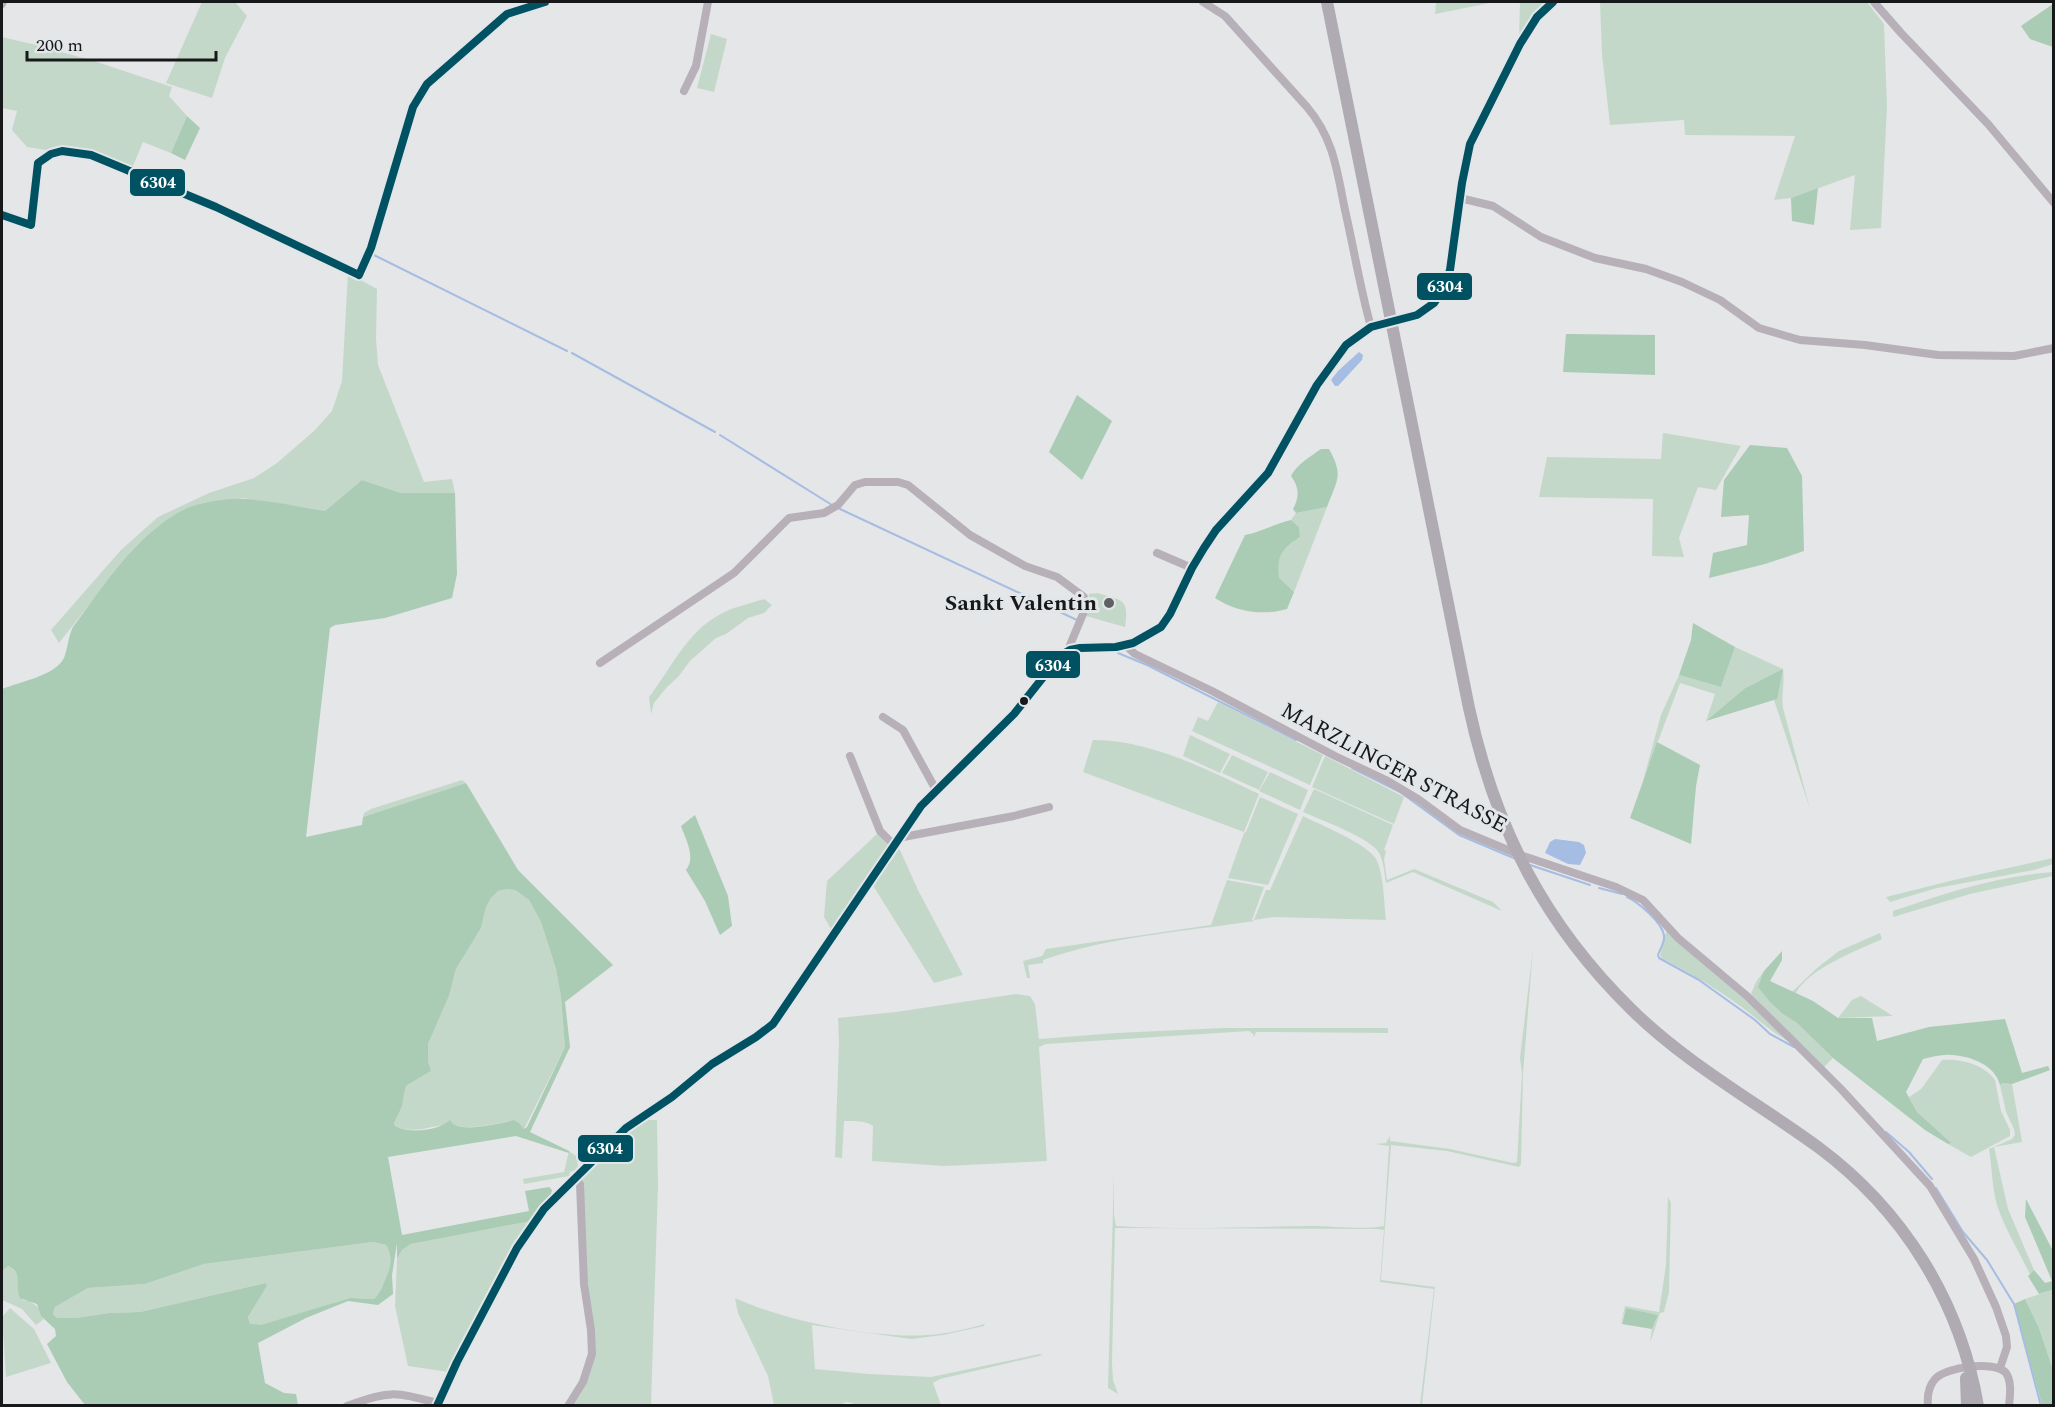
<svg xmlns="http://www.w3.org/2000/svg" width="2055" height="1407" font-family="Spectral,serif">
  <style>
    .green { fill: #c4d8ca }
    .forest { fill: #aacbb4; fill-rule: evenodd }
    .water { fill: #a6bde3 }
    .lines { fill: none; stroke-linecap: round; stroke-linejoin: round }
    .stream { stroke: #a6bde3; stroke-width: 2 }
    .street { stroke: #b7b0b8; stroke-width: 8 }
    .primary { stroke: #b0aab2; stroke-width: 12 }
    .bus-1-casing { stroke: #e3e6e9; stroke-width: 12 }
    .bus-1 { stroke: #005262; stroke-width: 8 }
    .poi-dot { fill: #5e6061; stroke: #e3e6e9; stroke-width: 2 }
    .bus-dot { fill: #161819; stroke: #e3e6e9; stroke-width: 2 }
    .labels { text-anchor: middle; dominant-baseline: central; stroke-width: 6; stroke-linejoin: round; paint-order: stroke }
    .poi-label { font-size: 22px; font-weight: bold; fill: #161819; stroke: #e3e6e9; text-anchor: end }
    .street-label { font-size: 22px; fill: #161819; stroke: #e3e6e9 }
    .line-badge { stroke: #e3e6e9; stroke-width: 2 }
    .badge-label { font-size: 16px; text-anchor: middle; font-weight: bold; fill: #fff }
  </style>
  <rect width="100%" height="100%" fill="#e4e6e8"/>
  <path class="green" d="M202,2H235L247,16L225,58L212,98L166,83Z
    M1436,2H1495L1435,14Z
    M1520,2H1552L1519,41Z
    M1600,2H1867L1884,24L1887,107L1881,228L1850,230L1855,175L1791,198L1774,200L1795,136L1685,135L1684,120L1610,125L1602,54Z
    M711,34L727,39L714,92L697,88Z
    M2,37L36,45L94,61L172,87L169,96L187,116L171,153L143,142L132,168L76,149L58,147L46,150L27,147L12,130L17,111L2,108Z
    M348,273L377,289L376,339L378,365L424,482L452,479L455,493H401L362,480L325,511L242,498L183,510L157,527L132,551L59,643L51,630L121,550L158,517L209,493L254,478L277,463L314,431L332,411L342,381Z
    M1663,433L1741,446L1716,490L1698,487L1679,538L1684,557L1652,556L1653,499L1539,497L1547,457L1661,459Z
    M1327,507L1294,592L1278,578C1276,556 1282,550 1300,537L1299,527L1291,520L1296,513Z
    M1098,593C1123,601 1129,598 1125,627L1086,616L1089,594Z
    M764,599L772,605L764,613L748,618L726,634L716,638L690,661L678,677L667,687L654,703L651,714L649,697C671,669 686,633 719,615C732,607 749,604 764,599Z
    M1735,647L1783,669C1785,682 1781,695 1783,708L1810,809L1774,700L1777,698L1744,689L1706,721L1715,694L1680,683L1643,781L1661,715L1679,675L1721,687Z
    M1218,702L1323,755L1310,785L1192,731L1198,717L1208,721Z
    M1190,735L1230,754L1220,773L1183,756Z
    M1093,740C1151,740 1208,770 1259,794L1244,832L1083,772Z
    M1232,755L1268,772L1259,790L1222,773Z
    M1325,756L1404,797L1394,824L1312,787Z
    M1270,772L1308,790L1300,810L1259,791Z
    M462,780L466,783L363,817L364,813L371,809Z
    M1314,789L1393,825L1384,850L1386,851L1384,859L1387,880L1414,869L1493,902L1502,911L1413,872L1386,883C1384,872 1384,856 1375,848C1360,834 1323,821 1303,812Z
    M1260,797L1298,814L1268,885L1228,878L1244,833L1246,832Z
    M1303,816C1319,824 1368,844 1376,859C1384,874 1384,903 1386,920L1274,917L1254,920L1266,890H1270Z
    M878,833L889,847L831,929L824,917L827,881Z
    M896,847L900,850L918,890L963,975L934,983L872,884Z
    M2053,858V864L2034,870L1937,888L1890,902L1886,897L1954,880Z
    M2053,872V876L1970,894L1893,917V911C1945,893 1998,876 2053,872Z
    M1227,880L1264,887L1252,920L1254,921C1184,932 1110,936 1043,960V963L1028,965L1030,978H1027L1023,961L1042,956L1046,949L1211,925Z
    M507,889L515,890L529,900L541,922L556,969L561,997L565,1047L524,1129L514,1120C498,1123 466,1132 452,1124C433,1125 414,1135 395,1126L394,1122L403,1100V1093L406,1086L431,1071L428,1061V1044L449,996L456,969L481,928L486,907L491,898L498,891Z
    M1667,931L1756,1008L1788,1041C1771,1032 1758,1019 1743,1008C1717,989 1690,973 1662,958L1660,956C1662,949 1664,935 1667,931Z
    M1880,933L1882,939C1858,950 1808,969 1796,993L1792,992L1817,968L1839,951Z
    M1533,949L1523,1074L1521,1164L1519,1167L1447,1151L1391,1145L1381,1280L1435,1287L1422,1405H1420L1434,1289L1380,1282L1384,1230L1377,1229L1115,1228L1112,1363L1113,1380L1118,1394L1108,1388L1114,1173V1215L1116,1226C1181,1230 1246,1227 1311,1226C1333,1226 1364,1230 1384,1226L1389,1146L1375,1144L1386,1143L1390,1136V1141L1450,1149L1513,1163L1517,1162L1522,1073L1520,1058Z
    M1764,971L1762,980L1783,1014L1797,1023L1833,1058L1823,1068L1753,997L1751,994L1756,982Z
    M1016,994L1030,996L1035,1004L1039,1039L1117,1033L1223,1028H1388V1033L1256,1032L1254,1037L1253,1034L1249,1031L1046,1044L1039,1047L1047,1161L945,1166L872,1161L873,1126C865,1120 853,1121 844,1121L842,1158L835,1157L839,1043L838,1018L896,1012Z
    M1861,996L1893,1016L1838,1018L1852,1000Z
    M1942,1060C1960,1058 1984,1064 1995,1080L2001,1111L2010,1130V1136L1971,1157L1948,1144L1950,1143L1917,1112L1909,1097L1921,1089Z
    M2003,1083L2012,1084L2022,1142L1994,1147L2008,1209L2034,1270L2030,1274C2019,1252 2005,1229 1997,1205C1992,1188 1992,1167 1989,1149L2012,1139L2015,1135L2014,1129L2006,1112L2000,1085Z
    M643,1120H657L658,1186L651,1405L570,1406L592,1363L585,1282L581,1177L625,1132Z
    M569,1151L576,1156L578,1166L575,1170L570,1172L569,1176L524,1184L523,1179L564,1172Z
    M1668,1197L1671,1203L1669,1292L1664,1312L1660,1313L1650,1343L1652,1329L1658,1315L1626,1308L1620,1327L1625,1306L1659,1312L1666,1265Z
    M532,1220L516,1245L489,1298L449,1372L408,1366L395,1306L397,1259L402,1250L411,1244Z
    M373,1242L386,1245C394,1259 390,1269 384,1282C381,1290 380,1294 374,1299L350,1298L261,1326L250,1324L248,1317L267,1286L266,1283L140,1312L109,1313L76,1318H57L53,1314L55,1307L88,1288L145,1284L204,1264Z
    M8,1266C21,1272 20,1287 23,1300L30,1301L39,1308L41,1316L44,1319L36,1325L22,1309L2,1300V1271Z
    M2052,1290L2054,1294L2053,1370L2039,1328L2025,1299Z
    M735,1298C787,1322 883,1341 939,1334C955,1332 970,1328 985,1324L984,1326L943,1335L911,1339L812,1325L815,1369L869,1374L931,1377L1040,1354L1043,1355L940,1379L933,1383L941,1405L862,1406L847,1402L837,1406L774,1405L768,1376L738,1313Z
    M10,1308L34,1329L51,1363L6,1377L2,1317Z"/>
  <path class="forest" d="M2053,4V47L2030,39L2021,26Z
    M187,116L200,128L185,160L171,153Z
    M1818,188L1814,225L1792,221L1791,198Z
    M1566,334L1655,335V375L1563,372Z
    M1077,395L1112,421L1082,480L1049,452Z
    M1750,445L1787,448L1802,476L1804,551L1765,564L1709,578L1713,553L1747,545L1749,515L1721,517L1724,480Z
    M1321,449H1329C1344,476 1337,480 1327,507L1296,513L1293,509C1300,496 1299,487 1291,476C1296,465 1311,456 1321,449Z
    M362,480L401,493H455L457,574L452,598L385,618L335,625L330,628L306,837L362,825L363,817L466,783L518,870L613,965L565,1002L570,1047L530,1132L569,1151V1153L516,1136L388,1157L402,1235L529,1211L525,1191L549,1187L552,1190C550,1202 540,1215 530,1221L411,1244L402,1250L397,1259V1243L392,1275L393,1294L378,1305L348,1301L306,1318L258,1343L265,1383L284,1393L296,1394L298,1405H85L67,1382L47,1344L56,1336L55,1329L41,1316L37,1304L20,1298C14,1285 24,1273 8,1266L2,1271V689C19,682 55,676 64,658C68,648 68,637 73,627C104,586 135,536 181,511C196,503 227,498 244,499C271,500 298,507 325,511ZM507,889L515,890L529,900L541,922L556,969L561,997L565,1047L527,1127L524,1129L519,1123L514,1120C500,1123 456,1135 450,1120C438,1131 410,1134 395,1126L394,1123L402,1106L404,1093L406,1086L431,1071L428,1061V1044L449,996L456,969L481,928L486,907L491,898L498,891ZM373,1242L386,1245C394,1259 390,1269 384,1282C381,1290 380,1293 374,1299L350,1298L261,1325L250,1324L248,1317L267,1286L266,1283L140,1312L109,1313L76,1318H57L53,1314L55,1307L88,1288L145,1284L204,1264Z
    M1291,520L1299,527L1300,537C1282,549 1276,556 1279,578L1294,592L1287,609C1263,616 1236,612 1215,598L1245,535C1261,532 1274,524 1291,520Z
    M1693,623L1735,647L1721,687L1679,675L1691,640Z
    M1783,669L1777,699L1706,721L1744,689Z
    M1657,742L1700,765L1696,786L1691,844L1630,818Z
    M695,815L728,896L732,926L720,935L705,901L686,870C696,857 686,840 681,826Z
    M1782,951V960L1770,981L1813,1001L1838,1018H1872L1877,1041L1929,1027L2005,1019L2022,1073L2048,1066L2050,1070L2012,1084L2003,1083L2000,1085C1995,1065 1971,1056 1951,1055C1942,1054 1932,1057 1923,1059L1906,1092L1917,1112L1951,1143L1948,1144L1925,1130L1833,1058L1797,1023L1783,1014L1770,1002L1758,987L1764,971Z
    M2026,1199L2053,1251V1294L2052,1290L2039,1294L2028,1276L2034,1270L2045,1283L2052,1281L2025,1217Z
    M2025,1299L2039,1328L2053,1370V1405H2042L2014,1304Z
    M1626,1308L1658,1315L1652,1329L1622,1324Z"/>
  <path class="water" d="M1359,352L1363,355L1362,360L1338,386H1335L1331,380L1338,371Z
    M1555,839L1579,842L1584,845L1586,853L1580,865L1568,864L1545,853L1550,842Z"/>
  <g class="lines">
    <path class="stream" d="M372,254L567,351
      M572,353L715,432
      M720,435L832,505
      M840,509L1079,621
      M1118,653L1147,665L1296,740
      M1352,768L1400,792L1459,835L1516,859
      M1530,865L1590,885
      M1599,888L1622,894
      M1627,897C1638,902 1663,923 1664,936C1665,942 1660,949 1658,955L1659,958L1699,980L1755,1020L1770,1034L1794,1047
      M1886,1132L1909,1152L1932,1179
      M1936,1188L1963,1232L1987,1260L2014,1304L2041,1406"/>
    <path class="street" d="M1203,2L1225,16L1307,107C1334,139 1337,171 1345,210C1354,249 1360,288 1371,327
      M1874,2L1901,33L1988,124L2054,203
      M2,4L3,2
      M684,91L696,66L708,2
      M1460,198L1493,206L1541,237L1595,258L1646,269L1682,282L1720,300L1759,328L1800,340L1865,345L1938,355L2014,356L2054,348
      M2,215L31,225L38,163C48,156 54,151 67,151C88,151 109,163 128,170C208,200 284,238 359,275L371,248L413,107L427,84L507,14L545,2
      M1157,553L1192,568
      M1125,645L1135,654L1212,691L1335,756L1386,780L1418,799L1460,830L1520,855L1616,887L1643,900L1678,938L1747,996L1793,1041L1841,1089L1930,1186L1974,1259L1996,1307L2006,1336L2007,1347L2000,1368
      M600,663L734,573L789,518L824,513L838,505L855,485L865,482H898L908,485L970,535L1025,566L1057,577L1084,597L1083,614L1070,645V650
      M883,717L903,730L936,790
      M850,756L880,831L894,845
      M898,838L1014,816L1049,807
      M347,1406C389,1390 395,1392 438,1403
      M437,1406L457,1362L481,1319L517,1248L544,1209L626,1128L672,1097L712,1064L756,1037L773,1024L921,806L1014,714L1060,656L1070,650L1080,648L1116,647L1133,643L1161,627L1170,614L1192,568L1204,548L1216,530L1268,473L1295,427L1317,385L1346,345L1371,327L1417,315L1434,303L1445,286L1450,270L1462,183L1470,144L1520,44L1537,17L1553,2
      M568,1406L583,1382L592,1354L591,1330L584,1284L580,1184L574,1177
      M1928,1406C1927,1396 1929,1386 1935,1379C1945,1367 1995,1360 2006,1373C2012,1382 2010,1395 2009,1406"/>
    <path class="primary" d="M1327,2L1469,708C1495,828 1544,924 1632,1010C1687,1064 1756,1102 1818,1147C1903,1210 1960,1301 1978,1406
      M1966,1378L1967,1406"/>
    <g class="bus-1-casing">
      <path id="bus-1" d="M2,215L31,225L38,163L51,154L62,151L91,155L216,207L359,275
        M359,275L371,248L413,107L427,84L507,14L545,2
        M437,1406L457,1362L517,1248L544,1209L626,1128L672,1097L712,1064L756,1037L773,1024L921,806L1014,714L1060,656L1070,650L1080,648L1116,647L1133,643L1161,627L1170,614L1192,568L1204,548L1216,530L1268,473L1317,385L1346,345L1371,327L1417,315L1434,303L1445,286L1450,270L1462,183L1470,144L1520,44L1537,17L1553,2"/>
    </g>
    <use href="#bus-1" class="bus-1"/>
  </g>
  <circle class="poi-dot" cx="1109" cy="603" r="6"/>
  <circle class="bus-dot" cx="1024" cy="701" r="5"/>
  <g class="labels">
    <g class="poi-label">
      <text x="1097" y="603">Sankt Valentin</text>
    </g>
    <g class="street-label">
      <text transform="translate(1394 768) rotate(28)">MARZLINGER STRASSE</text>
    </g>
  </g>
  <g class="line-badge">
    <rect x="129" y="168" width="57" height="29" rx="6" fill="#005262"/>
    <rect x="1416" y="272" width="57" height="29" rx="6" fill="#005262"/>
    <rect x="1025" y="650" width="56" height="29" rx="6" fill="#005262"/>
    <rect x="577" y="1134" width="57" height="29" rx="6" fill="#005262"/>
  </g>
  <g class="badge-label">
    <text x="158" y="188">6304</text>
    <text x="1445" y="292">6304</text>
    <text x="1053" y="671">6304</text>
    <text x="605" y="1154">6304</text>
  </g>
  <rect width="2055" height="1407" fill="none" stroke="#161819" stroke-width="6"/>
  <path d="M27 51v9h189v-9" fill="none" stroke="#161819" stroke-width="3"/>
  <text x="36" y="51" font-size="18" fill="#161819" stroke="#e3e6e9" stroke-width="4.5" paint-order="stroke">200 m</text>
</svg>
